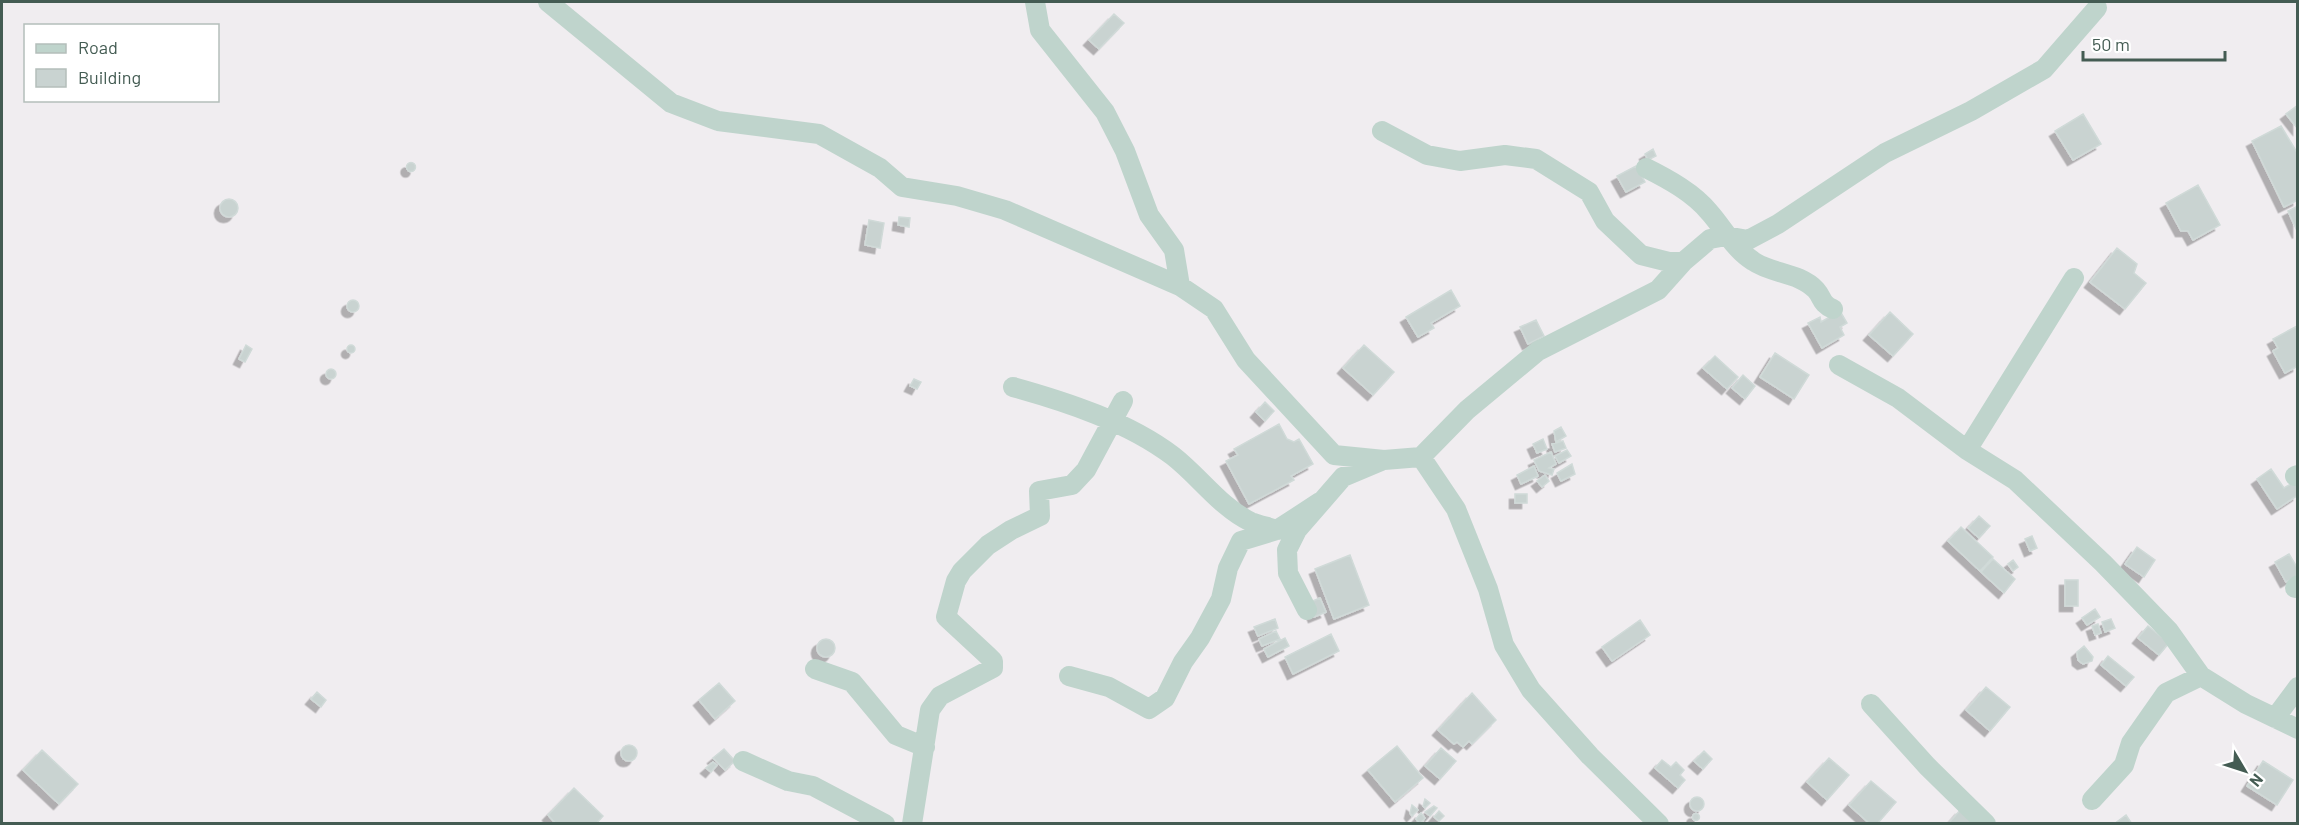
<svg xmlns="http://www.w3.org/2000/svg" width="2299" height="825" font-family="Barlow,sans-serif">
  <style>
    .building { fill: #c9d3d1; stroke: #d0dad8; stroke-width: 1.5; filter: url(#shadow) }
    .lines { fill: none; stroke-linecap: round; stroke-linejoin: round }
    .minor { stroke: #bfd4cc; stroke-width: 20 }
  </style>
  <defs>
    <filter id="shadow"><feDropShadow dx="-5.5" dy="5.5" stdDeviation="0" flood-color="#0004"/></filter>
  </defs>
  <rect width="100%" height="100%" fill="#f0edf0"/>
  <path class="building" d="M1114,14L1124,23L1099,49L1089,40Z
    M2298,105V129L2286,114Z
    M2083,114L2101,144L2073,160L2055,131Z
    M2281,126L2298,154V200L2284,207L2252,141Z
    M1653,149L1656,156L1648,160L1645,154Z
    M406.5 167a4.5 4.5 0 1 1 9 0a4.5 4.5 0 1 1-9 0Z
    M1636,166L1645,182L1626,192L1617,176Z
    M2198,185L2220,225L2193,240L2188,231H2181L2166,203Z
    M220 208a9 9 0 1 1 18 0a9 9 0 1 1-18 0Z
    M2298,206V233L2288,211Z
    M899,217L910,218L909,227L898,225Z
    M869,220L884,223L880,248L865,245Z
    M2117,248L2137,264L2134,273L2146,283L2125,309L2090,282Z
    M1451,290L1460,306L1431,323L1434,328L1418,337L1406,317Z
    M347 306a6 6 0 1 1 12 0a6 6 0 1 1-12 0Z
    M1840,311L1847,323L1840,327L1844,335L1822,348L1808,323L1820,317L1821,322Z
    M1890,312L1913,334L1893,356L1869,335Z
    M1536,320L1544,336L1528,344L1520,327Z
    M2297,326L2298,366L2285,373L2273,351L2278,348L2273,339Z
    M347 349a4 4 0 1 1 8 0a4 4 0 1 1-8 0Z
    M246,345L252,349L245,362L239,359Z
    M1364,345L1394,372L1373,395L1343,368Z
    M1775,353L1809,375L1794,399L1760,377Z
    M1715,356L1738,377L1727,389L1703,368Z
    M326 374a5 5 0 1 1 10 0a5 5 0 1 1-10 0Z
    M1743,375L1755,386L1745,399L1732,388Z
    M914,379L921,382L917,389L910,386Z
    M1265,402L1274,411L1265,421L1256,412Z
    M1279,424L1287,439L1294,442L1299,439L1313,464L1291,476L1294,480L1249,504L1226,461L1238,455L1234,449Z
    M1561,427L1566,436L1556,442L1554,431Z
    M1543,439L1547,449L1537,453L1533,444Z
    M1563,441L1566,448L1555,452L1552,444Z
    M1567,450L1571,456L1559,463L1555,456Z
    M1551,452L1556,464L1549,468L1554,469L1552,475L1539,471L1534,460Z
    M1572,464L1575,474L1561,481L1557,473Z
    M1534,466L1538,476L1521,484L1517,475Z
    M2271,469L2284,488L2294,482L2298,486V495L2277,509L2257,479Z
    M1545,475L1549,481L1542,487L1537,481Z
    M1515,494H1527V503H1515Z
    M1979,516L1990,526L1979,538L1968,528Z
    M1961,527L1993,557L1980,571L1948,541Z
    M2032,536L2037,548L2030,551L2025,539Z
    M2137,547L2155,560L2144,577L2125,564Z
    M2289,554L2298,569V575L2286,582L2275,562Z
    M1350,555L1369,605L1334,619L1315,569Z
    M1993,559L2015,579L2004,593L1981,572Z
    M2013,560L2018,567L2013,571L2008,564Z
    M2065,580H2078V606H2065Z
    M1320,598L1326,612L1314,617L1308,603Z
    M2095,609L2100,617L2087,625L2082,618Z
    M1275,619L1278,628L1258,636L1254,627Z
    M2111,619L2115,628L2105,632L2102,622Z
    M1640,620L1650,635L1612,661L1602,647Z
    M2098,624L2101,633L2095,635L2092,626Z
    M2148,626L2169,643L2159,655L2138,638Z
    M1276,631L1280,639L1262,646L1259,639Z
    M1331,634L1339,651L1293,674L1285,657Z
    M1285,638L1289,646L1268,657L1264,649Z
    M817 648a9 9 0 1 1 18 0a9 9 0 1 1-18 0Z
    M2084,646L2093,657L2092,661L2083,664L2078,660L2077,652Z
    M2108,656L2134,677L2126,686L2101,665Z
    M719,683L735,701L715,719L699,700Z
    M1986,687L2010,707L1990,731L1966,710Z
    M317,692L326,700L321,707L311,699Z
    M1472,693L1496,720L1472,744L1469,741L1463,747L1457,742L1454,744L1438,730Z
    M621 753a8 8 0 1 1 16 0a8 8 0 1 1-16 0Z
    M1397,746L1423,778L1395,802L1368,770Z
    M1441,748L1456,761L1440,779L1425,766Z
    M724,749L735,761L725,770L713,758Z
    M42,750L78,784L59,804L23,770Z
    M1704,751L1712,759L1703,769L1694,761Z
    M1829,758L1849,775L1827,800L1807,782Z
    M1662,760L1671,767L1676,762L1684,770L1680,775L1685,780L1678,788L1655,768Z
    M2263,761L2293,780L2277,805L2247,786Z
    M713,762L717,765L711,772L706,768Z
    M1871,781L1896,802L1877,824H1870L1849,805Z
    M574,788L603,816L596,824H556L548,815Z
    M1690 804a7 7 0 1 1 14 0a7 7 0 1 1-14 0Z
    M1425,799L1430,803L1425,808L1423,806Z
    M1412,805L1418,810L1412,816L1410,813Z
    M1434,806L1437,808L1430,816L1425,812Z
    M1961,809L1977,824H1948Z
    M1439,811L1444,816L1439,821L1434,817Z
    M1421,813L1425,818L1420,824L1416,819Z
    M1692.5 817a3.5 3.5 0 1 1 7 0a3.5 3.5 0 1 1-7 0Z
    M2126,815L2132,824H2114Z"/>
  <g class="lines">
    <path class="minor" d="M548,2L671,103L718,121L819,134L880,168L902,187L957,196L1005,210L1180,286L1214,309L1246,360L1334,455L1384,460L1421,457L1456,509L1488,589L1504,645L1531,690L1590,756L1659,824
      M1035,2L1040,30L1105,112L1125,151L1149,215L1174,250L1180,286
      M1382,131L1427,155L1460,161L1505,155L1536,159L1589,192L1605,221L1641,255L1669,262H1683
      M1646,168C1668,179 1694,193 1710,213C1724,229 1734,249 1753,261C1771,274 1799,272 1816,290C1823,298 1821,304 1833,309
      M1839,365L1898,398L1967,450L2015,480L2103,563L2169,631L2201,676L2246,704L2298,729
      M1013,387C1067,402 1128,422 1173,456C1200,477 1220,507 1251,522C1259,525 1268,527 1277,530L1320,502
      M1967,450L2074,278
      M1421,457L1467,410L1538,351L1658,290L1683,262L1710,239L1726,236L1748,240L1778,224L1885,153L1971,111L2044,69L2097,8
      M2295,476L2298,475
      M2295,588L2298,585
      M1307,610L1288,573L1287,550L1297,530L1343,477L1381,461
      M815,669L852,682L896,735L925,747
      M1069,676L1109,687L1149,709L1165,698L1183,662L1200,638L1221,599L1228,568L1241,541L1277,530
      M1871,704L1927,766L1986,824
      M2275,718L2298,687
      M743,761L788,781L813,786L885,824
      M2092,800L2124,765L2131,743L2166,693L2201,676
      M912,824L930,710L940,696L993,668V661L987,655L946,617L956,581L962,571L988,545L1011,530L1040,516L1039,491L1072,485L1086,470L1123,401"/>
  </g>
  <rect width="2299" height="825" fill="none" stroke="#445c53" stroke-width="6"/>
  <rect x="24" y="24" width="195" height="78" fill="#ffffff" stroke="#b4beba" stroke-width="1.5"/>
  <rect x="36" y="44" width="30" height="9" fill="#bfd4cc" stroke="#b4beba" stroke-width="1.5"/>
  <text x="78" y="54" font-size="18" fill="#445c53">Road</text>
  <rect x="36" y="69" width="30" height="18" fill="#c9d3d1" stroke="#b4beba" stroke-width="1.5"/>
  <text x="78" y="84" font-size="18" fill="#445c53">Building</text>
  <g transform="translate(2245 771) rotate(129)" stroke="#ffffff" stroke-width="4.5" paint-order="stroke">
  <path d="M0-4.5L10 22L0 15L-10 22Z" fill="#445c53"/>
  <text y="-9" font-size="16" font-weight="bold" text-anchor="middle" fill="#445c53">N</text>
  </g>
  <path d="M2083 51v9h142v-9" fill="none" stroke="#445c53" stroke-width="3"/>
  <text x="2092" y="51" font-size="18" fill="#445c53" stroke="#ffffff" stroke-width="4.5" paint-order="stroke">50 m</text>
</svg>
